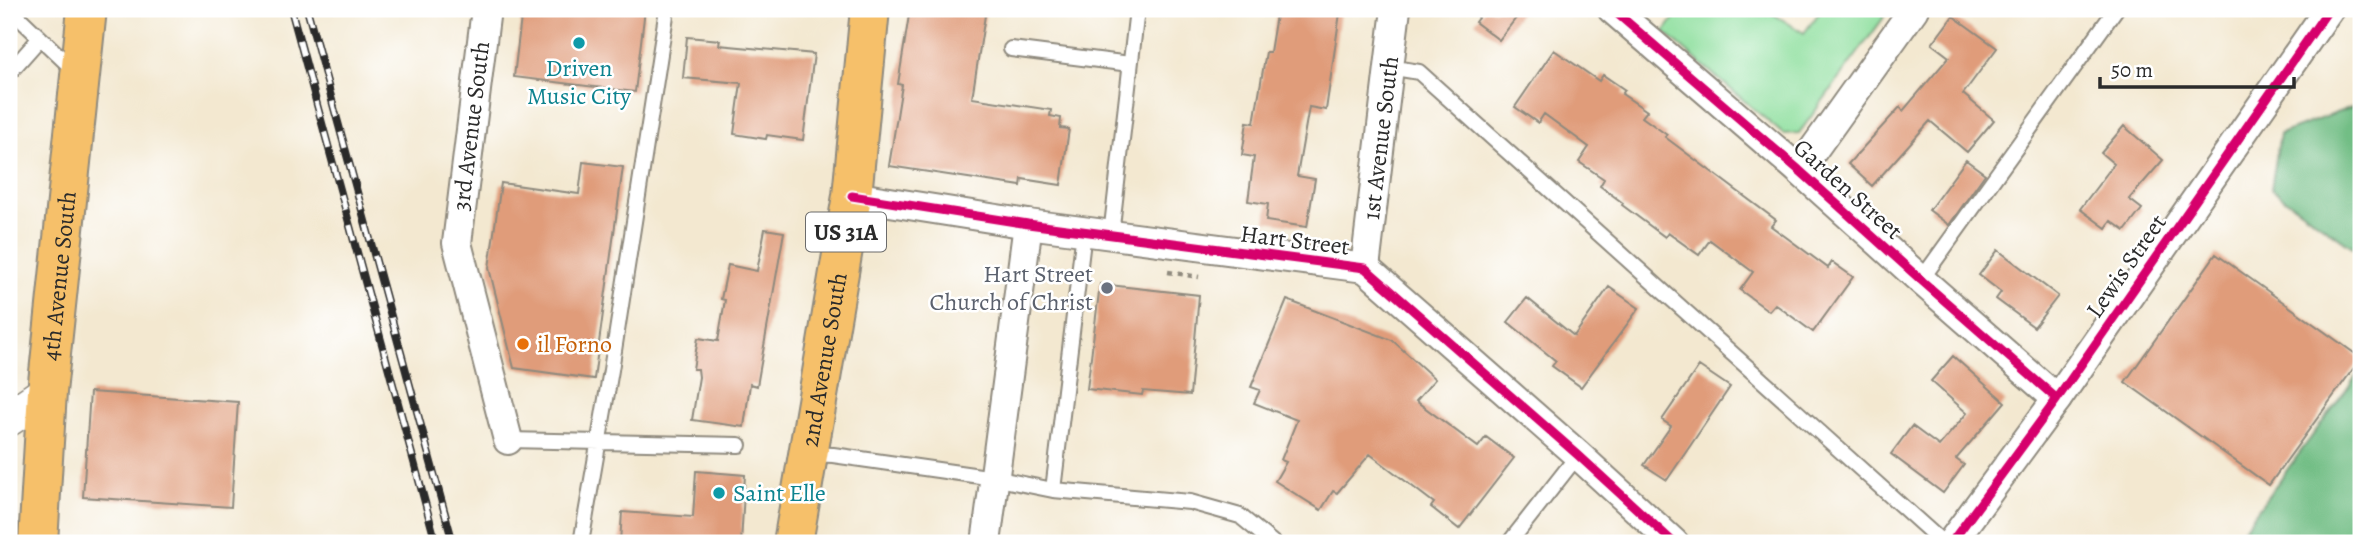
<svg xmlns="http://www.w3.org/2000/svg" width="2370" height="552" font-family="Alegreya,serif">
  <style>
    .green { fill: #8edf9e; stroke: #5c8564; stroke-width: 2 }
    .forest { fill: #72be85; stroke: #4e7458; stroke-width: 2 }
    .building { fill: #e09c7a }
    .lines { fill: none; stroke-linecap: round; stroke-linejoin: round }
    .service-casing { stroke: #8f8a7e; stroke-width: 18 }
    .minor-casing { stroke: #8f8a7e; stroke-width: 32 }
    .tertiary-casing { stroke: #8f8a7e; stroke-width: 38 }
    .primary-casing { stroke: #8f8a7e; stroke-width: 42 }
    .path { stroke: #8f8a7e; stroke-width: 4.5; stroke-dasharray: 5 5; stroke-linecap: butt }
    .service { stroke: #fff; stroke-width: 14 }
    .minor { stroke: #fff; stroke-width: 28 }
    .tertiary { stroke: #fff; stroke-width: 35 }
    .primary { stroke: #f6c06b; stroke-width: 38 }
    .rail-casing { stroke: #2b2b2b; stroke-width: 8 }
    .rail { stroke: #fff; stroke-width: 5; stroke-dasharray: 16; stroke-linecap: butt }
    .cycleway-casing { stroke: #fff; stroke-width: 13 }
    .cycleway { stroke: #d6006c; stroke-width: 9 }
    .culture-dot { fill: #0f9aa8; stroke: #fff; stroke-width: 2.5 }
    .worship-dot { fill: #6b7280; stroke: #fff; stroke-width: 2.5 }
    .food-dot { fill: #e8710a; stroke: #fff; stroke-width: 2.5 }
    .labels { text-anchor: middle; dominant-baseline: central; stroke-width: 5; stroke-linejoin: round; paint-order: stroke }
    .shield { fill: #fff; stroke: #6b6b6b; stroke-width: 2 }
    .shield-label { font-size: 23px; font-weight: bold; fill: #2b2b2b }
    .culture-label { font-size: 24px; fill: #0d838f; stroke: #fff }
    .street-label { font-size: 24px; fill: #2b2b2b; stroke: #fff }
    .worship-label { font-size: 24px; fill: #5b616d; stroke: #fff; text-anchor: end }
    .food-label { font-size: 24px; fill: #c56008; stroke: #fff; text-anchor: start }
  </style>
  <rect width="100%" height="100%" fill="#fff"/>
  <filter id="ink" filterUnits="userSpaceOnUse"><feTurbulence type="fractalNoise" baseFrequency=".0143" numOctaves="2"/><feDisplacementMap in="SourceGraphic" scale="14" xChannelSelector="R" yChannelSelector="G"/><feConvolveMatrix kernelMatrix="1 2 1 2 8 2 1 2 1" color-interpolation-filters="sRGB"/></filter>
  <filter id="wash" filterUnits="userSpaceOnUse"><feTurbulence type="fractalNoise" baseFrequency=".00686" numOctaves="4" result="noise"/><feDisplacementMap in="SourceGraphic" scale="28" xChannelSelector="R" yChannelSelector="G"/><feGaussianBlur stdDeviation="1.57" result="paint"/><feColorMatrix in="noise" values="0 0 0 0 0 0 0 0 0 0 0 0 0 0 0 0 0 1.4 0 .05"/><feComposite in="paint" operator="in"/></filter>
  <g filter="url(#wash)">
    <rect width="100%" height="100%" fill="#f3e8d0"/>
    <path class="green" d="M1681,9H1765L1804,33L1822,9H1890L1799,133L1783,134L1664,32Z"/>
    <path class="forest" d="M2360,104L2361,105V253L2271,189L2280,134Z
      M2361,370V543H2233Z"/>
    <g id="blocks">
      <path class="building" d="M522,9H645L635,92L514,77Z
        M910,9H986L972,98L1051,110L1050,116L1061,118L1060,128L1069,129L1061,185L1022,179L1021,186L889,166L902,85L898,84Z
        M1277,9H1314L1340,13L1326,110L1309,107L1297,176L1315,179L1307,227L1266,221L1268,204L1248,201L1254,157L1242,155L1247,122L1254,123L1266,52H1270Z
        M1485,9H1523L1499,40L1475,22Z
        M1953,16L1997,48L1963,94L1994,120L1967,152L1930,121L1872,186L1848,164L1900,107L1903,111L1949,57L1932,44Z
        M687,37L720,40L719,45L814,54L803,140L767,135L766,139L734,134L741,83L683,78Z
        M1554,50L1599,81L1603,75L1625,90L1622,94L1647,111L1642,117L1667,135L1665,137L1689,155L1776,220L1771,226L1828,268L1832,262L1853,277L1813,332L1775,304L1769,311L1740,290L1753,272L1710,240L1699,255L1668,233L1665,237L1622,205L1623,203L1600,186L1604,179L1579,162L1589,147L1544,114L1538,123L1515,107Z
        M2124,126L2163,160L2129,199L2142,209L2125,231L2111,221L2106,228L2080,209L2114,164L2101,153Z
        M1966,160L1985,174L1949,225L1929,210Z
        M583,162L623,167L594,379L514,368L489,268L501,183L579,194Z
        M765,229L784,232L757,386L750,384L744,427L692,420L699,377L698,369H693L698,338L718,341L725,300L721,299L728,265L757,271Z
        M1998,250L2058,296L2034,327L1996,299L2001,292L1979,275Z
        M2216,254L2361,358L2269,485L2125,382Z
        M1100,284L1199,295L1190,395L1143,391L1142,395L1087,389Z
        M1609,287L1639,308L1581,387L1552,366L1556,361L1508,322L1527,298L1574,336Z
        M1287,300L1392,340L1435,379L1416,401L1478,447L1486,437L1514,458L1459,529L1431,507L1434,503L1370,454L1337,493L1333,491L1321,510L1275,481L1286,462L1281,460L1297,420L1254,403L1260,390L1251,387Z
        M1953,356L2005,402L1956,459L1964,465L1943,493L1891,454L1912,426L1939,446L1967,413L1931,381Z
        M1699,366L1730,387L1667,480L1644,465L1671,426L1662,420Z
        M90,392L238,402L231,507L83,497Z
        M696,471L745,475L741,543H620L622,512L693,517Z"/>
    </g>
  </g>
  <g filter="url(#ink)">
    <use href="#blocks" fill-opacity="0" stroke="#8f8a7e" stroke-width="2"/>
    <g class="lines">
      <g class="service-casing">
        <path id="service" d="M10,9L75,71
          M1011,49L1130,64
          M1389,67L1419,72L1943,543
          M9,73L40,38
          M1111,235L1137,9
          M1921,280L2116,9
          M508,440L739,445
          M809,454L833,455L994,478L1053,490L1190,502L1240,516L1273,543
          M1053,490L1084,232
          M581,543L611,370L667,9
          M1509,543L1578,455"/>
      </g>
      <g class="minor-casing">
        <g id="minor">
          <path d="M486,9L457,243L508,440"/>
          <path d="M1612,9L1799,170L1921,280L2057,399"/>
          <path d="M1799,170L1914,9"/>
          <path d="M852,196L1028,224L1365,268L1578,455L1674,543"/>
          <path id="s1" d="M1365,268L1396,9"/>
          <path d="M986,543L1028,224"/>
          <path d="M1951,543L2057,399L2329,9"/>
        </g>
      </g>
      <g class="tertiary-casing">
        <path id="tertiary" d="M9,418L47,392"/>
      </g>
      <g class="primary-casing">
        <g id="primary">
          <path id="s2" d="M38,543L47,392L87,9"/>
          <path id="s3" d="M793,543L852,196L870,9"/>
        </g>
      </g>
      <path class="path" d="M1168,272L1199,277"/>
      <use href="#service" class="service"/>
      <use href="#minor" class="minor"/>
      <use href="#tertiary" class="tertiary"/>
      <use href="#primary" class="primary"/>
      <g class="rail-casing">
        <path id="rail" d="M291,9L436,543
          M307,9L453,543"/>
      </g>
      <use href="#rail" class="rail"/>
      <g class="cycleway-casing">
        <path id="cycleway" d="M1612,9L1799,170L1921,280L2057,399
          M852,196L1028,224L1365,268L1578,455L1674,543
          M1951,543L2057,399L2329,9"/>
      </g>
      <use href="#cycleway" class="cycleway"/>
    </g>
  </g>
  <g class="culture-dot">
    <circle cx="579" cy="43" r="7"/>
    <circle cx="719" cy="493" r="7"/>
  </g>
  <circle class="worship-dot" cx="1107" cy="288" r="7"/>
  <circle class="food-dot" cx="523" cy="344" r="7"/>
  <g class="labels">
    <rect class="shield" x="806" y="212.5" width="80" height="39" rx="5"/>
    <g class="shield-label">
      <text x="846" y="232">US 31A</text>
    </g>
    <g class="culture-label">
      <text x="579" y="68">Driven<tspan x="579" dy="28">Music City</tspan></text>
      <text x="733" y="493" text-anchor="start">Saint Elle</text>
    </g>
    <g class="street-label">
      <text transform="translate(471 126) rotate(-83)">3rd Avenue South</text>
      <text stroke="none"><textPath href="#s1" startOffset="131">1st Avenue South</textPath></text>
      <text transform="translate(1848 189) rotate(42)">Garden Street</text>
      <text transform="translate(1295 240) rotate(7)">Hart Street</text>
      <text transform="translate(2126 266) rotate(-55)">Lewis Street</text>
      <text stroke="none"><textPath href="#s2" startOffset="268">4th Avenue South</textPath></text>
      <text stroke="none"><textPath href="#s3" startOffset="186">2nd Avenue South</textPath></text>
    </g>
    <g class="worship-label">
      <text x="1093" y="274">Hart Street<tspan x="1093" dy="28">Church of Christ</tspan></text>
    </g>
    <g class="food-label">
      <text x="537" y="344">il Forno</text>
    </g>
  </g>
  <rect width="2370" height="552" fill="none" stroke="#fff" stroke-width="35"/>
  <path d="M2100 77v10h194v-10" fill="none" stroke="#2b2b2b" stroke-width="3.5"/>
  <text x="2111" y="77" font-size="21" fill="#2b2b2b" stroke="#ffffff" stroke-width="5" paint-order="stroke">50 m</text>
</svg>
